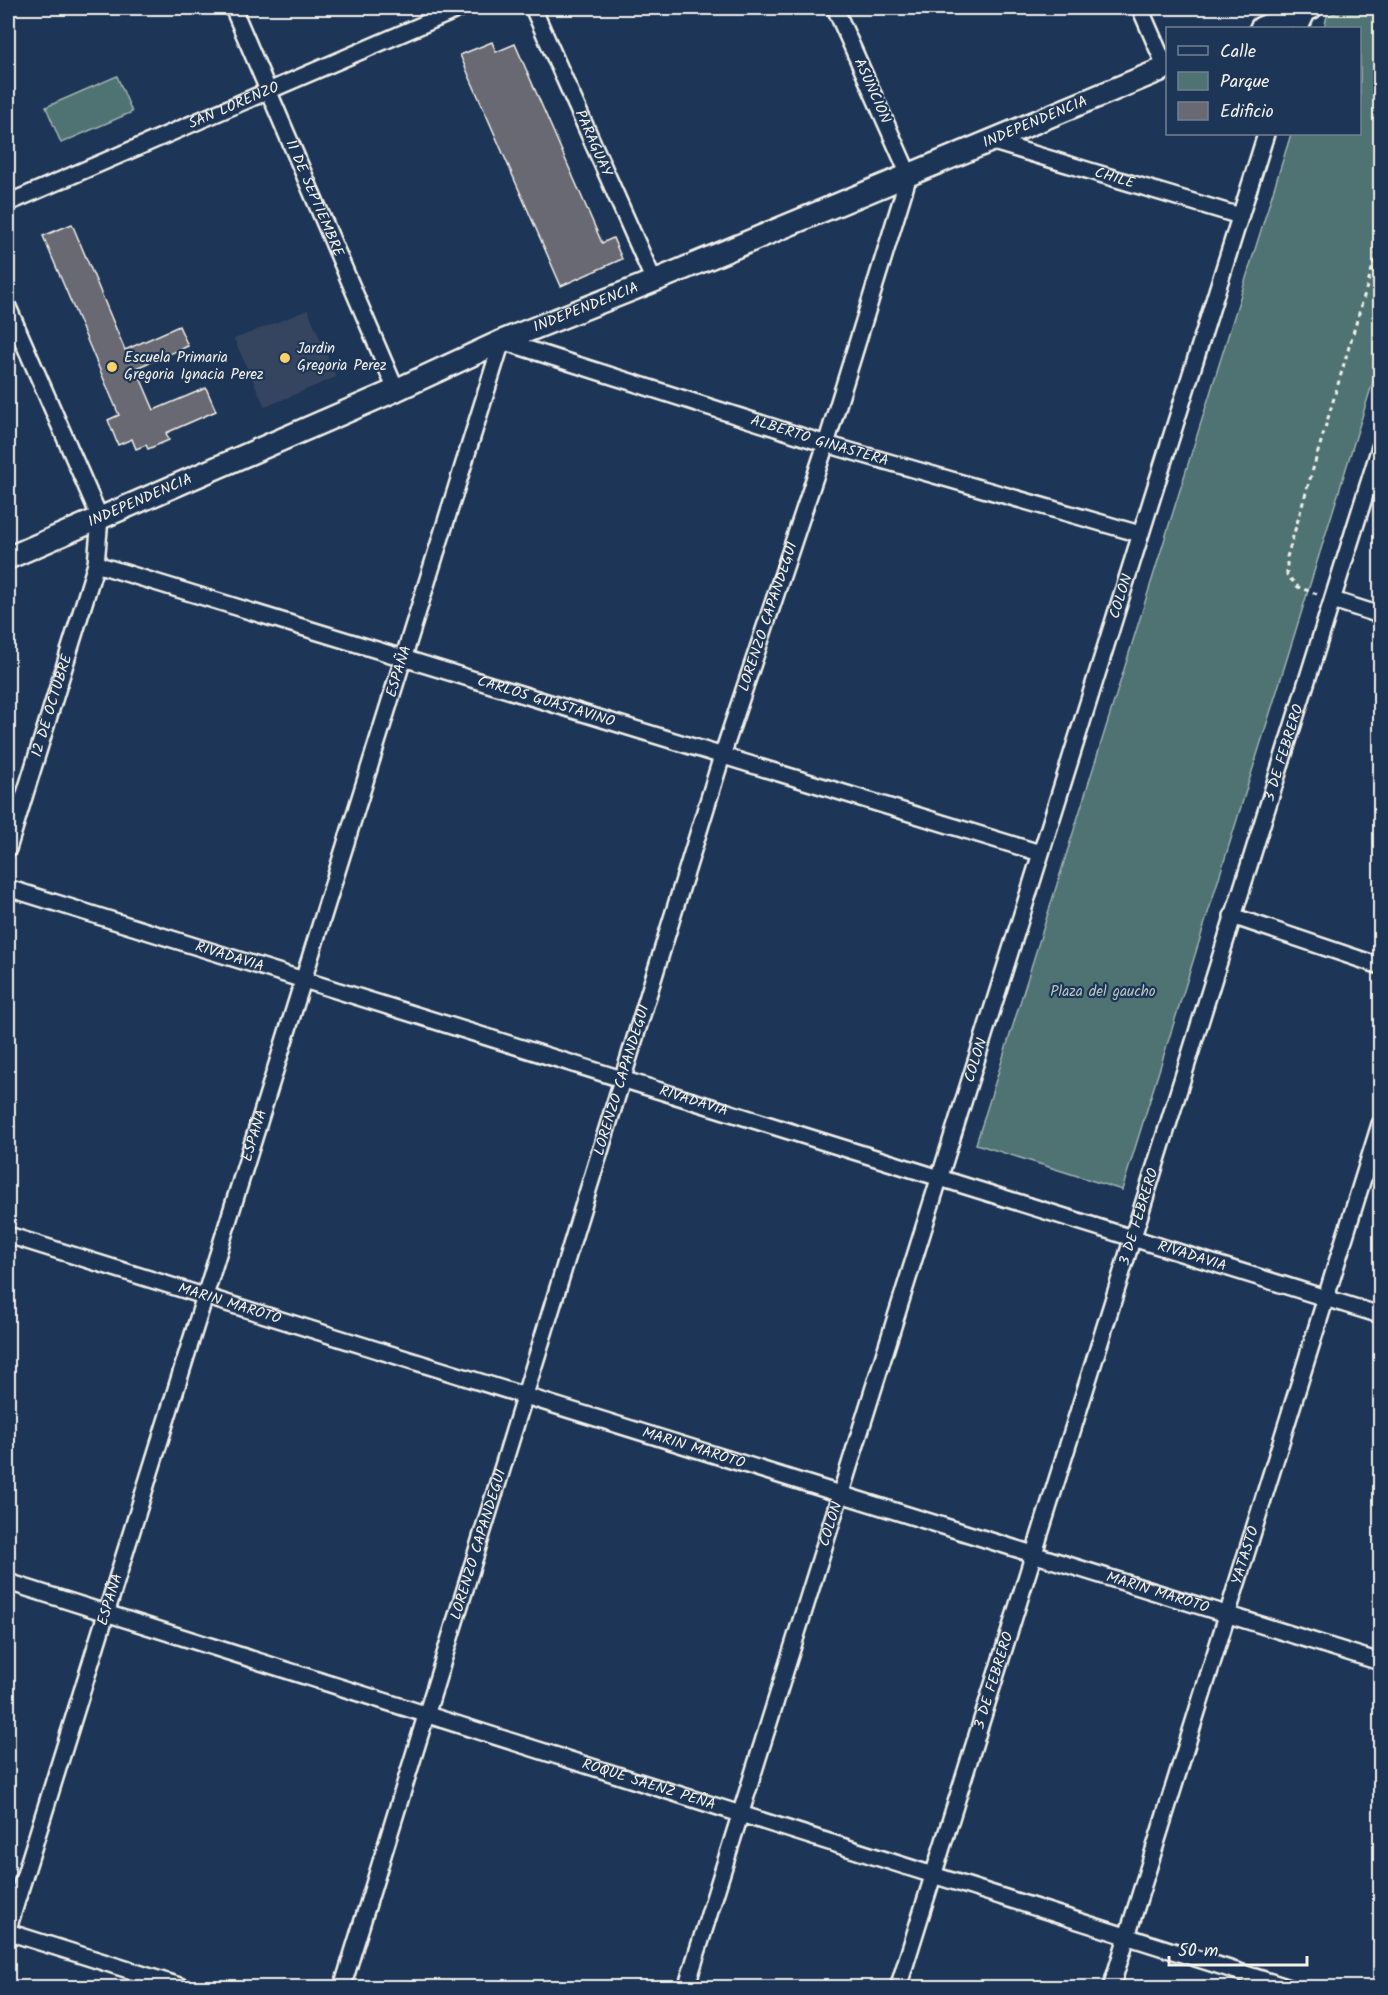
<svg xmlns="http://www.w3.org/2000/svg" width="1388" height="1995" font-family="Kalam,sans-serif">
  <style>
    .built { fill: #34455f }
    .green { fill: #4f7273; stroke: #a2b2ae; stroke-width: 1.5 }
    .building { fill: #686972; stroke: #f4f1e8; stroke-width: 1.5 }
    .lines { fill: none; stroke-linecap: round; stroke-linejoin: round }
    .street-casing { stroke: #f4f1e8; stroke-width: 20 }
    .secondary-casing { stroke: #f4f1e8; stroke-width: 26 }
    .path { stroke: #f4f1e8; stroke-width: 3; stroke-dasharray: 4.5 4.5; stroke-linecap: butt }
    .street { stroke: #1d3557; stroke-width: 15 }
    .secondary { stroke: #1d3557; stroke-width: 21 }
    .poi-dot { fill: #ffd166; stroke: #1d3557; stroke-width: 2 }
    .labels { text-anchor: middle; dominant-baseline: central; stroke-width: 4.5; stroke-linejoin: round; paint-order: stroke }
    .street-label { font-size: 15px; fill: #f4f1e8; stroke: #1d3557 }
    .poi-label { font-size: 15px; fill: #f4f1e8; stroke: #1d3557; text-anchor: start }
    .park-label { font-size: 15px; fill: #bac5bf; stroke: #1d3557 }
  </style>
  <rect width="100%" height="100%" fill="#1d3557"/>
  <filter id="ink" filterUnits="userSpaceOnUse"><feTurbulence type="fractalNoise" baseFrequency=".0167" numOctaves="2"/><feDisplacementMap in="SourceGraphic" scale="12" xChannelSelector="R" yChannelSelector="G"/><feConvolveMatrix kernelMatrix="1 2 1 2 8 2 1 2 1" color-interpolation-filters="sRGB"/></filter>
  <g filter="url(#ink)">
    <path class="built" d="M308,310L336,377L265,407L234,339Z"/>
    <path class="green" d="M1347,8H1380V359L1122,1190L976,1144L1291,134H1360V28H1324L1327,16Z
      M117,76L132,112L61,143L46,107Z"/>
    <path class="building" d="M492,42L496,52L515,44L602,243L613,238L622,259L561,286L460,55Z
      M72,224L125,350L179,326L188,346L136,368L154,410L206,388L216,411L166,433L169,440L148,449L146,445L136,449L132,439L118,445L108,420L119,415L43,236Z"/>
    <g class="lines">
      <g class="street-casing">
        <g id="street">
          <path id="s1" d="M233,8L396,390"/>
          <path id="s2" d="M533,8L654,281"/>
          <path d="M1140,8L1166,68"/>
          <path d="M1300,28L1309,9"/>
          <path id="s3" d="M990,141L1240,216"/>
          <path id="s4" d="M8,203L461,8"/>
          <path id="s5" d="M8,307L100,518L96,564L1040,853"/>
          <path d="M1333,600L1380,615"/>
          <path id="s6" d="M8,849L96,564"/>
          <path id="s7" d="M8,888L1380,1315"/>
          <path d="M1232,916L1380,966"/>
          <path id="s8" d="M8,1235L1380,1662"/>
          <path id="s9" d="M8,1582L1290,1988"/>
          <path id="s10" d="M8,1929L502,341L826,444L1140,534"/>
          <path d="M8,1932L186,1988"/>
          <path id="s11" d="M342,1988L722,756L826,444L909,175L835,8"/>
          <path id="s12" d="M686,1988L1266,134"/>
          <path id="s13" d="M898,1988L1380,447"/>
          <path id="s14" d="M1111,1988L1380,1124"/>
        </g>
      </g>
      <g class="secondary-casing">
        <g id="secondary">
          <path d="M1261,28L1311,8"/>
          <path id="s15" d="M8,558L396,390L502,341L654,281L1168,67"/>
        </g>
      </g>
      <path class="path" d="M1317,594L1298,587L1287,575V557L1380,242"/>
      <use href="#street" class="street"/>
      <use href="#secondary" class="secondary"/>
    </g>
  </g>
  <g class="poi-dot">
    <circle cx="285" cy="358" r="6"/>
    <circle cx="112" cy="367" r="6"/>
  </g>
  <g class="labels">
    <g class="street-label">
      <text transform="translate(872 91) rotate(66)">ASUNCION</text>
      <text stroke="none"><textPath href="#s4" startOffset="246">SAN LORENZO</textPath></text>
      <text stroke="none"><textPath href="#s15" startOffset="1116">INDEPENDENCIA</textPath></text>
      <text stroke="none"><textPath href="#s2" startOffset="148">PARAGUAY</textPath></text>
      <text stroke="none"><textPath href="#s3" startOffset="130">CHILE</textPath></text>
      <text stroke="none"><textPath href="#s1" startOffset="207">11 DE SEPTIEMBRE</textPath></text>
      <text stroke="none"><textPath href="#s15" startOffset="630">INDEPENDENCIA</textPath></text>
      <text stroke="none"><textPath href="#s10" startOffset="1996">ALBERTO GINASTERA</textPath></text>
      <text stroke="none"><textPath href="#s15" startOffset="144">INDEPENDENCIA</textPath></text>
      <text stroke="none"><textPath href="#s12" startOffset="1458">COLON</textPath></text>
      <text stroke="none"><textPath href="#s11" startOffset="1436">LORENZO CAPANDEGUI</textPath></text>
      <text stroke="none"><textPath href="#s10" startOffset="1317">ESPAÑA</textPath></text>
      <text stroke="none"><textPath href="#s5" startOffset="747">CARLOS GUASTAVINO</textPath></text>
      <text stroke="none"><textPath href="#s6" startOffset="150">12 DE OCTUBRE</textPath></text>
      <text stroke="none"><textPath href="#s13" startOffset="1294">3 DE FEBRERO</textPath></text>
      <text stroke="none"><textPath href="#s7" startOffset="232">RIVADAVIA</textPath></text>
      <text stroke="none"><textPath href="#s12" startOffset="972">COLON</textPath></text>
      <text stroke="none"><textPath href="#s11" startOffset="950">LORENZO CAPANDEGUI</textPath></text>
      <text stroke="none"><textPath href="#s7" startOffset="718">RIVADAVIA</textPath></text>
      <text stroke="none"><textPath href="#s10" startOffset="831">ESPAÑA</textPath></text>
      <text stroke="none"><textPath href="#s13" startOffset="808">3 DE FEBRERO</textPath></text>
      <text stroke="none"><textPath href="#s7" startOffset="1240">RIVADAVIA</textPath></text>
      <text stroke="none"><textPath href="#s8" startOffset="232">MARIN MAROTO</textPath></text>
      <text stroke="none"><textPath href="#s8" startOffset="718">MARIN MAROTO</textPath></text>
      <text stroke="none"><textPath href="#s12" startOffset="486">COLON</textPath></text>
      <text stroke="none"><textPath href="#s11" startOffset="464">LORENZO CAPANDEGUI</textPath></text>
      <text stroke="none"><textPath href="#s14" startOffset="453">YATASTO</textPath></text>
      <text stroke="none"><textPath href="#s8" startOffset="1204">MARIN MAROTO</textPath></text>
      <text stroke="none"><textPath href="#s10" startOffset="345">ESPAÑA</textPath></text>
      <text stroke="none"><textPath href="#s13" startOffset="322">3 DE FEBRERO</textPath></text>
      <text stroke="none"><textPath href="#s9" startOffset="672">ROQUE SAENZ PEÑA</textPath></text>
    </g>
    <g class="poi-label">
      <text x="297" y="349">Jardin<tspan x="297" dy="17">Gregoria Perez</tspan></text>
      <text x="124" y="358">Escuela Primaria<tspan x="124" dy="17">Gregoria Ignacia Perez</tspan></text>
    </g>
    <g class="park-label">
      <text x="1103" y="992">Plaza del gaucho</text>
    </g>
  </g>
  <rect width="1388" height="1995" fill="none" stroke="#1d3557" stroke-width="30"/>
  <rect x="15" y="15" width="1358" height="1965" fill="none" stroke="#f4f1e8" stroke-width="2" filter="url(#ink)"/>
  <rect x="1166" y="27" width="195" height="108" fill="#1d3557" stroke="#738091" stroke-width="1.5"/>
  <rect x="1178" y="46" width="30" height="9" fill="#1d3557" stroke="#738091" stroke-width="1.5"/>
  <text x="1220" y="57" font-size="18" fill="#f4f1e8">Calle</text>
  <rect x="1178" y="72" width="30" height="18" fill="#4f7273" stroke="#738091" stroke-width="1.5"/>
  <text x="1220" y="87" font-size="18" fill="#f4f1e8">Parque</text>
  <rect x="1178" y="102" width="30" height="18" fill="#686972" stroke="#738091" stroke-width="1.5"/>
  <text x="1220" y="117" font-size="18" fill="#f4f1e8">Edificio</text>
  <path d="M1169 1956v9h138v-9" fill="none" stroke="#f4f1e8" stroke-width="3"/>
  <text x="1178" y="1956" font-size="18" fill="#f4f1e8" stroke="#1d3557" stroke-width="4.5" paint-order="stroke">50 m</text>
</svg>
